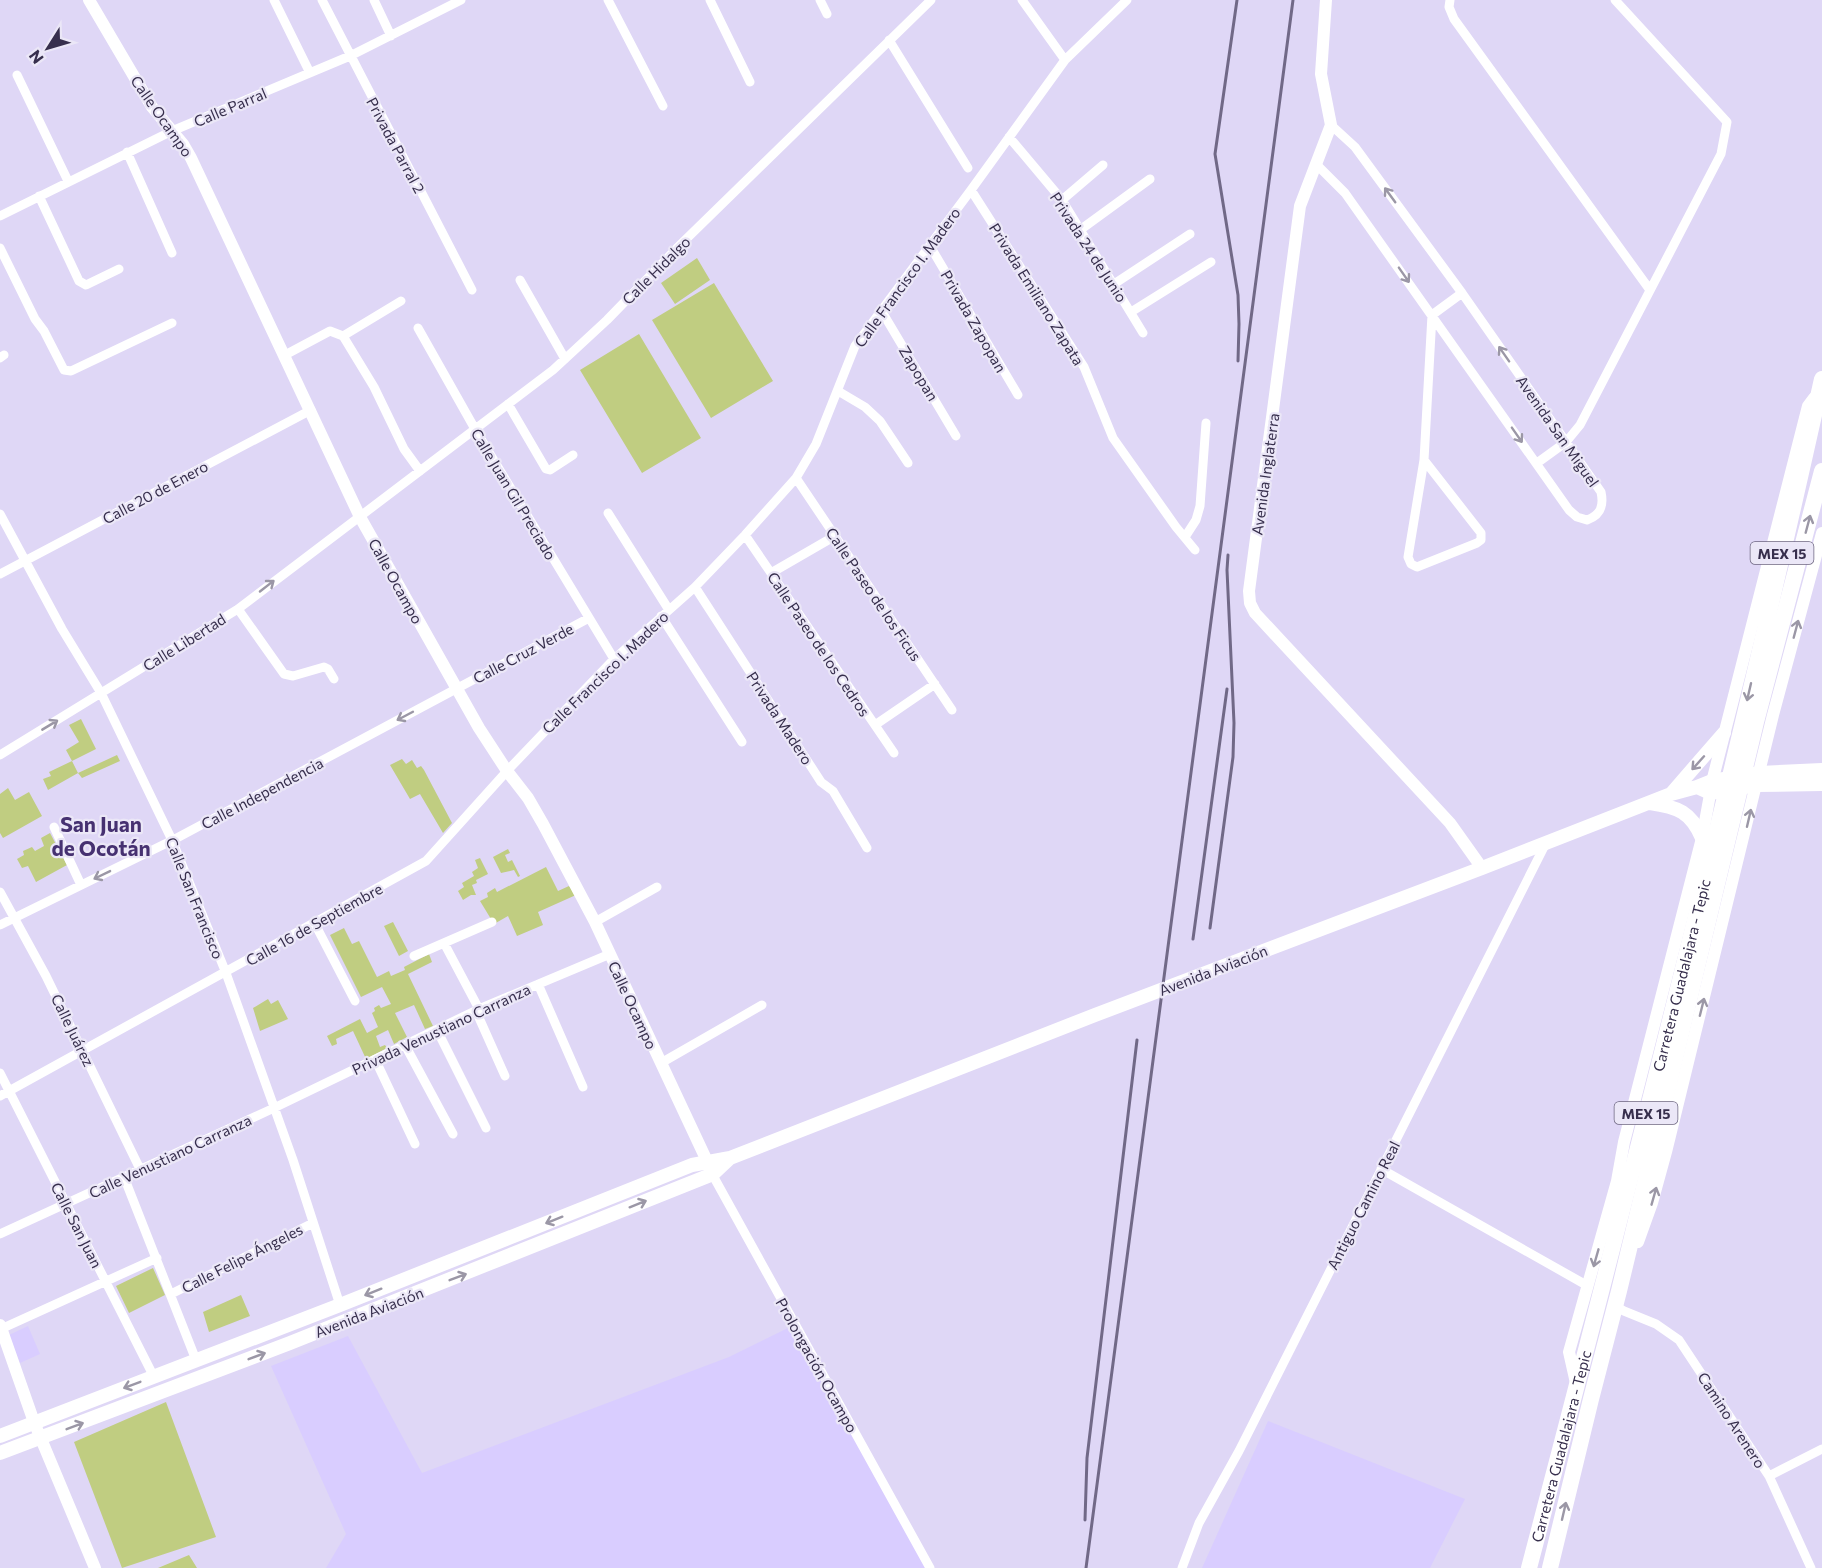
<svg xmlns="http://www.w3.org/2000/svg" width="1822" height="1568" font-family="Commissioner,sans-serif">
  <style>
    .built { fill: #d9cdff }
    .green { fill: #c0cd81 }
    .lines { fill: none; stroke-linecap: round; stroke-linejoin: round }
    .street { stroke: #fff; stroke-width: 9 }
    .secondary { stroke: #fff; stroke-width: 12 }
    .primary { stroke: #fff; stroke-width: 14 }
    .highway { stroke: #fff; stroke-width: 16 }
    .rail { stroke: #716987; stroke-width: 3 }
    .oneway { stroke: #9b97a6 }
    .labels { text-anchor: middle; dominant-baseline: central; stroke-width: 4.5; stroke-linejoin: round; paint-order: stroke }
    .shield { fill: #ebe7f7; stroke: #6d6680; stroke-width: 1.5 }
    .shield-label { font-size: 14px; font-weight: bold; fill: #372f4d }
    .street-label { font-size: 15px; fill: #372f4d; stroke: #ebe7f7 }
    .district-label { font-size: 21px; font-weight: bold; fill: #463171; stroke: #ebe7f7 }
  </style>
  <rect width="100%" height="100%" fill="#dfd7f6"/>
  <path class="built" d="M794,1325L930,1568H326L346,1534L271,1366L348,1336L422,1473L729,1357Z
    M28,1326L40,1354L20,1363L9,1335Z
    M1268,1421L1465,1499L1430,1568H1202Z"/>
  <path class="green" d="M697,258L710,280L675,304L661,283Z
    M714,283L773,381L711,418L652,320Z
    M639,334L701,438L642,473L580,370Z
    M81,719L96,749L72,761L78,773L117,755L120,761L82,778L78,773L48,790L43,779L51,776L49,772L72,761L66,750L79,742L69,725Z
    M402,759L406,764L412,760L417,768L421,766L424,770L452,823L443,833L420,794L410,799L390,765Z
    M8,788L15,800L29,792L42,816L3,838L0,833V794Z
    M50,833L67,865L36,882L28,866L22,868L17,859L24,855L23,851L32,847L35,851L44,846L41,838Z
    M508,849L510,853L505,855L508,862L512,860L520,876L518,877L514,870L501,873L493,857Z
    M480,858L488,874L476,880L477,883L472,885L476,895H471L463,900L458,891L464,887L462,883L474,876L472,872L478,868L475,860Z
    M546,867L558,891L569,886L576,895L538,912L543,925L517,936L508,916L494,924L480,901L488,897L487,893L495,888L497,892Z
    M393,922L408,951L399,956L384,926Z
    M344,928L352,944L359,941L377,977L389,971L391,976L405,970L404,967L429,954L432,962L408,974L433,1026L425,1029L414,1005L395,1013L407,1037L394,1044L388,1030L376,1036L380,1047L385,1045L387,1048L366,1059L353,1031L336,1039L337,1044L332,1046L327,1036L360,1019L367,1033L378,1027L372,1013L375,1011L374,1008L379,1005L381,1008L391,1004L382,987L361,997L330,935Z
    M268,999L271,1004L278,1000L288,1019L260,1031L253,1008Z
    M153,1268L165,1295L129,1313L116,1286Z
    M241,1295L250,1316L209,1332L203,1312Z
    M166,1402L216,1537L122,1568L74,1442Z
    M189,1555L197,1568H158Z"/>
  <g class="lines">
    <path class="street" d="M274,0L310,73
      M322,0L472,290
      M374,0L391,36
      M608,0L663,106
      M710,0L750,82
      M820,0L827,14
      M1022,0L1065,60
      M1450,0L1449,7L1454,19L1650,290
      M889,40L968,168
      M17,75L68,181
      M1009,137L1062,200L1143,333
      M127,152L172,253
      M1316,164L1345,193L1569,510L1577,517L1587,520C1601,515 1604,506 1601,492L1462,293L1355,147L1331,125
      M971,190L1084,367L1113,438L1176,527L1195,550
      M39,196L79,281L86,285L119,269
      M1062,200L1103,165
      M0,216L172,131L350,56L461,0
      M1080,230L1150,179
      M930,246L1018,395
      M0,248L35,319L44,331L64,370L71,371L172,323
      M520,280L565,359
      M1114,284L1190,234
      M881,310L956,436
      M1131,312L1211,262
      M418,328L475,429L614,659
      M343,336L374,387L404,449L420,471
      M285,355L330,331L343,336L401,301
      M0,358L4,355
      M838,391L865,407L880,421L908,463
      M508,404L546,469L550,470L573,455
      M1424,460L1481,533V540L1477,543L1417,567L1411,564L1408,557L1424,460L1432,315L1462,293
      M1537,463L1566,442L1580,425L1721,154L1727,122L1615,0
      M796,478L952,710
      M608,513L669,610
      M0,514L62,629L101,693L172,840L226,973L293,1160L340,1305
      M745,535L894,753
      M1185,537L1196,520L1200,506L1206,423
      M771,573L835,536
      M0,574L311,410
      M695,587L821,782L833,791L867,848
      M238,609L284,674L293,676L324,667L328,669L334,679
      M661,616L742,742
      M875,725L935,684
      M0,755L238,609L553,370L607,320L678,247L931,0
      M54,827L81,885
      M0,892L46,976L140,1169
      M595,922L657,887
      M315,924L355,1001
      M0,925L175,839L589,618
      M444,943L479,1009
      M414,956L492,922
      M538,984L583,1087
      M476,1011L505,1076
      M437,1030L486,1128
      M405,1045L453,1134
      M375,1059L415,1144
      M661,1063L762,1005
      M0,1073L154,1377
      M0,1096L426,861L507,771L614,659L695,587L745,535L796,478L816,444L855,346L971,190L1065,60L1127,0
      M1381,1169L1588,1286
      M711,1172L930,1568
      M124,1177L196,1360
      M0,1234L274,1108L479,1009L610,954
      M171,1294L313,1223
      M1615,1306L1624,1311L1656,1324L1679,1340L1769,1476L1811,1568
      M1,1329L157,1258
      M1769,1476L1822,1449
      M1182,1568L1199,1523L1239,1451L1546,843"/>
    <path class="secondary" d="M89,0L152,107L183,144L191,158L360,517L479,728L507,771L528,798L543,824L595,922L707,1161
      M1326,0L1321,74L1331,125L1300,206L1249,591L1250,603L1255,613L1450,823L1482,868
      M1638,1242L1652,1203L1666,1152L1773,715L1822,533
      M0,1325L34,1422L95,1568
      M1576,1383L1569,1352L1617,1181L1624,1142L1702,838L1713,778L1808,406L1814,398"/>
    <path class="primary" d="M1697,787L1710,793L1756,785L1822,784
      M1671,794L1724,733
      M1650,803C1678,807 1691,812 1702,838
      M0,1436L340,1305L692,1165L730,1158L1095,1015L1482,868L1671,794L1697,787L1712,781L1760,773L1822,770
      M0,1453L290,1343L713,1174L730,1158"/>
    <g class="highway">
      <path id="s1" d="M1529,1568C1633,1173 1734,777 1822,379"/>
      <path d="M1550,1568L1591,1399L1619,1291L1756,722L1822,471"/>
    </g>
    <path class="rail" d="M1237,0L1215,154L1238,295L1239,324L1238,361
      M1210,928L1233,757L1234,723L1227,570L1228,555
      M1193,939L1227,689
      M1085,1520L1087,1458L1137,1040
      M1086,1568L1293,0"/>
  </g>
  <defs><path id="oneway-shaft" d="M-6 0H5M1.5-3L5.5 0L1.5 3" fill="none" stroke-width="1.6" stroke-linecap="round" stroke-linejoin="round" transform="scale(1.5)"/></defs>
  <g class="oneway">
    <use href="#oneway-shaft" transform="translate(1390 195) rotate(-126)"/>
    <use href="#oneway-shaft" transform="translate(1404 275) rotate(55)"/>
    <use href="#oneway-shaft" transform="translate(1504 354) rotate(-125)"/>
    <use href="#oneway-shaft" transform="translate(1517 435) rotate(55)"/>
    <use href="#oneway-shaft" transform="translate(1808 524) rotate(-75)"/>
    <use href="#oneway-shaft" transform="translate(267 586) rotate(-38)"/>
    <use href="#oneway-shaft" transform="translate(1796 629) rotate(-75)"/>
    <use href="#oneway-shaft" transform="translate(1749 692) rotate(103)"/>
    <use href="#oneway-shaft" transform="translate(405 716) rotate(152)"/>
    <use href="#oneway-shaft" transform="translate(50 725) rotate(-31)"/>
    <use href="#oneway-shaft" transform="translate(1698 763) rotate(132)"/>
    <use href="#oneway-shaft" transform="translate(1749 818) rotate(-77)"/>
    <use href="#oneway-shaft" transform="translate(102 875) rotate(154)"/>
    <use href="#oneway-shaft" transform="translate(1702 1007) rotate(-76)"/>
    <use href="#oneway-shaft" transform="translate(1654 1196) rotate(-74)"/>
    <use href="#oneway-shaft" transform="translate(638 1204) rotate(-22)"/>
    <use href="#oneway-shaft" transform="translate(554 1220) rotate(158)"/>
    <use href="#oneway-shaft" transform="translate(1596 1258) rotate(106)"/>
    <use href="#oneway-shaft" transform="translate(458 1277) rotate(-21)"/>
    <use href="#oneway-shaft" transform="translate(373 1292) rotate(158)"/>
    <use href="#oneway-shaft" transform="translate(257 1356) rotate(-21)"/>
    <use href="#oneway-shaft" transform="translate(132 1385) rotate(159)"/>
    <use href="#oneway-shaft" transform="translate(75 1426) rotate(-21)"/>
    <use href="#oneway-shaft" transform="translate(1564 1511) rotate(-77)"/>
  </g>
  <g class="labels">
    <g class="shield">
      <rect x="1750.5" y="542" width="63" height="22" rx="4.5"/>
      <rect x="1614.5" y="1102" width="63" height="22" rx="4.5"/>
    </g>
    <g class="shield-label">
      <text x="1782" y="553">MEX 15</text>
      <text x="1646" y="1113">MEX 15</text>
    </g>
    <g class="street-label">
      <text transform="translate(230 107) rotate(-23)">Calle Parral</text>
      <text transform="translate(162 116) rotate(55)">Calle Ocampo</text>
      <text transform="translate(396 145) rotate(62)">Privada Parral 2</text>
      <text transform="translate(1089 247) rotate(57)">Privada 24 de Junio</text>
      <text transform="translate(656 270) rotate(-45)">Calle Hidalgo</text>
      <text transform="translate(907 277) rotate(-54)">Calle Francisco I. Madero</text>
      <text transform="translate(1037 294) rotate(58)">Privada Emiliano Zapata</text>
      <text transform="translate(974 321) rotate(60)">Privada Zapopan</text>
      <text transform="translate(919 373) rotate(59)">Zapopan</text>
      <text transform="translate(1558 431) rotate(55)">Avenida San Miguel</text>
      <text transform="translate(1265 474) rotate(-82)">Avenida Inglaterra</text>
      <text transform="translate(155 492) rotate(-28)">Calle 20 de Enero</text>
      <text transform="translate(514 494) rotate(59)">Calle Juan Gil Preciado</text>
      <text transform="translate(396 581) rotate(61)">Calle Ocampo</text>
      <text transform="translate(874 594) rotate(56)">Calle Paseo de los Ficus</text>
      <text transform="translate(184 642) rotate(-32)">Calle Libertad</text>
      <text transform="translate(819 644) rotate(56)">Calle Paseo de los Cedros</text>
      <text transform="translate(523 653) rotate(-28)">Calle Cruz Verde</text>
      <text transform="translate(605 672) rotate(-44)">Calle Francisco I. Madero</text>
      <text transform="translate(780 718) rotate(57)">Privada Madero</text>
      <text transform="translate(262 793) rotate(-28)">Calle Independencia</text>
      <text transform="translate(195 898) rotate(68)">Calle San Francisco</text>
      <text transform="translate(314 924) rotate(-29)">Calle 16 de Septiembre</text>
      <text transform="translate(1213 970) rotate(-21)">Avenida Aviación</text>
      <text stroke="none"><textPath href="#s1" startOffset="612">Carretera Guadalajara - Tepic</textPath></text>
      <text transform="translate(633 1005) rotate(65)">Calle Ocampo</text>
      <text transform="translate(441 1029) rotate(-25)">Privada Venustiano Carranza</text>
      <text transform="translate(73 1030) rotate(64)">Calle Juárez</text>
      <text transform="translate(170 1156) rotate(-25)">Calle Venustiano Carranza</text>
      <text transform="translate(1363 1205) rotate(-63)">Antiguo Camino Real</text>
      <text transform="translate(77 1225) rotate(63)">Calle San Juan</text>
      <text transform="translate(242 1258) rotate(-27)">Calle Felipe Ángeles</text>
      <text transform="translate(369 1312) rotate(-21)">Avenida Aviación</text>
      <text transform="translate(817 1365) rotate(61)">Prolongación Ocampo</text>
      <text transform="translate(1732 1420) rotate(57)">Camino Arenero</text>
      <text stroke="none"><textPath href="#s1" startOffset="126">Carretera Guadalajara - Tepic</textPath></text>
    </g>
    <g class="district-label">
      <text x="101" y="823">San Juan<tspan x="101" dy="24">de Ocotán</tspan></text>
    </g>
  </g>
  <g transform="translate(48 48) rotate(233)" stroke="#ebe7f7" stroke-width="4.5" paint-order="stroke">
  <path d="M0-4.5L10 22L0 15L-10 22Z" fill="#372f4d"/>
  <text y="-9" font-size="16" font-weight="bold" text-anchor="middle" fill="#372f4d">N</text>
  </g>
</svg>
